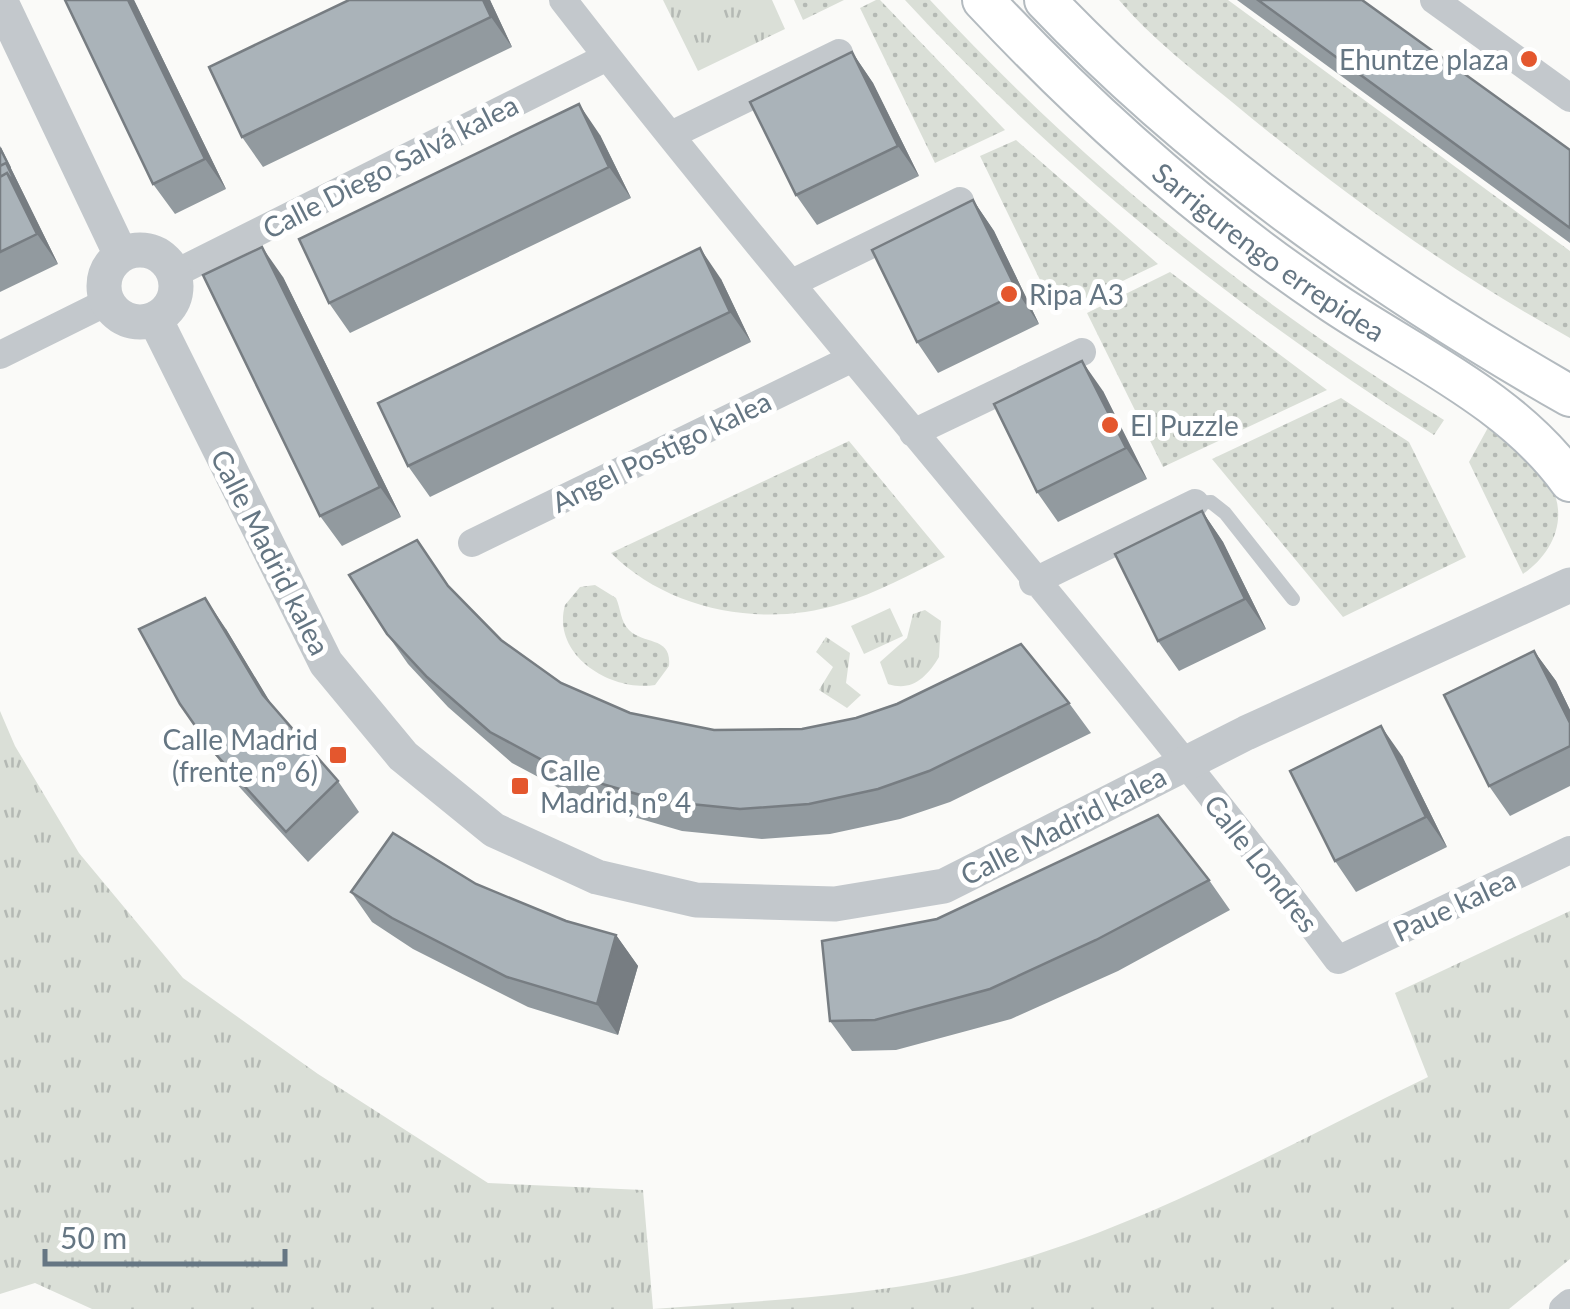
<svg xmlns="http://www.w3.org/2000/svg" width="1570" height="1309" font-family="Lato,sans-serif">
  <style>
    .grass { fill: url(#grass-dots) }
    .park { fill: url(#park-tufts) }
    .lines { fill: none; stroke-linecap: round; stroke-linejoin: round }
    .secondary-casing { stroke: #b3babf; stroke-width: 44 }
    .service { stroke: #c3c8cc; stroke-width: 14 }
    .minor { stroke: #c3c8cc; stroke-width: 28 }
    .tertiary { stroke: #c3c8cc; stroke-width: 35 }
    .secondary { stroke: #fff; stroke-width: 40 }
    .wall { fill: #929a9f }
    .shaded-wall { fill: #777d82 }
    .building { fill: #aab3b9; stroke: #777d82; stroke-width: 2.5 }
    .poi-dot { fill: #e4572e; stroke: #fff; stroke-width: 4 }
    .labels { text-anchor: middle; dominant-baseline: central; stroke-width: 10; stroke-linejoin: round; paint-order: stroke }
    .poi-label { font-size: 28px; fill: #657683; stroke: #fff; text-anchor: start }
    .street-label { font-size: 28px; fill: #657683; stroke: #fff }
  </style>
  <defs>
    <pattern id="grass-dots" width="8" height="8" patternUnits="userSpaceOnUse" patternTransform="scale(2.5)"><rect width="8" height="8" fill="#dadfd7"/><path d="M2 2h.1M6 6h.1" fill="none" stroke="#b4b9b4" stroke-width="1.8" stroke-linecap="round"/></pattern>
    <pattern id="park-tufts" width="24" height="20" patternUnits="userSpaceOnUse" patternTransform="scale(2.5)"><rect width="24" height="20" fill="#dadfd7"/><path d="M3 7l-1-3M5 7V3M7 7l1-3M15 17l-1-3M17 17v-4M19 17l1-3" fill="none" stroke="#b4b9b4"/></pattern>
  </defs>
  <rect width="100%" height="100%" fill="#fafaf8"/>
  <path class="grass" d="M794,0H844L803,20Z
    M876,0H880L1005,130L935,163L860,8Z
    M905,0H930C1087,169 1248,298 1444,420L1434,435C1239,311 1062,170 905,0Z
    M1119,0H1228L1570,251V338C1449,271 1338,190 1232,102C1193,70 1151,38 1119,0Z
    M1016,140L1158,264L1056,313L980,156Z
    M1170,272L1327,390L1163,467L1087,313Z
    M1341,398L1409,442L1466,557L1343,617L1212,459Z
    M1490,424C1508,442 1540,463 1551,486C1569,520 1551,555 1523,574L1469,462Z
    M849,441L945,557C911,574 877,593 840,604C763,628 669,611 611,553Z
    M595,585L616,598C621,609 620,621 629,630C644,645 672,636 669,666L655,685C612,692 551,656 565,605L580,587Z"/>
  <path class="park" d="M663,0H772L785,29L698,71Z
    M890,608L903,636L864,654L851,626Z
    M925,610L941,621L939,657C927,677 912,692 888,684L880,662L907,638L913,614Z
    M826,637L850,653L846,683L861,695L847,708L819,690L833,667L816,652Z
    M0,711L15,746L79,853L183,978L318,1074L488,1183L643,1190L653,1309C750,1301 851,1298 947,1278C1117,1243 1273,1152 1428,1077L1395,993L1570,911V1259L1509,1309H92L35,1283L0,1294Z"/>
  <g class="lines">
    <g class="secondary-casing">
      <g id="secondary">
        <path id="s1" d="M983,0C1087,111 1202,214 1328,299C1410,355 1511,399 1570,481"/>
        <path d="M1045,0C1196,159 1380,287 1570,396"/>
      </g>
    </g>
    <path class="service" d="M1195,503L1211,502L1225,513L1293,599"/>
    <path class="minor" d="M563,0C815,325 1091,631 1338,960L1570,850
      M1434,0L1570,98
      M671,135L839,53
      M174,274L607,57
      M792,283L960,201
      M0,355L107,302
      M913,433L1082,352
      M472,543L851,359
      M1033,582L1195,503
      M1563,1309L1570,1303"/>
    <path class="tertiary" d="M0,0L121,255
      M104 286a36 36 0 1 1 72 0a36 36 0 1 1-72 0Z
      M155,319L326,663L403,756L494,830L597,877L696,900L835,904L944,886L1246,733L1570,585"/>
    <use href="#secondary" class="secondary"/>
  </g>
  <path class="wall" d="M134,0L226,189L175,214L153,184Z
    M349,0H490L512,47L263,167L242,137Z
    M1237,0H1362L1570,150V243Z
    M852,52L873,83L919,176L817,225L796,195Z
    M600,135L631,198L350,333L329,303Z
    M0,146L58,264L0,292Z
    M973,200L994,231L1039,324L938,373L917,342Z
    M283,277L401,517L342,546L320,516Z
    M721,279L751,342L430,497L408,466Z
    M1103,391L1147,479L1058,522L1037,492Z
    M1202,511L1223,542L1266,629L1179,671L1158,641Z
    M438,570L452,591L501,640L561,683L630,713L714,730L802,729L1069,703L1091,733L950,802L900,819L830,834L762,839L682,831L589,804L512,763L448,707L408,664L387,634Z
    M226,629L272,706L338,781L359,812L308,862L233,780L180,704Z
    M1534,651L1556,681L1570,710V786L1510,816L1489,786Z
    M1402,756L1447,847L1356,892L1335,861Z
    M1209,880L1230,910L1118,971L1011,1019L896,1050L852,1051L830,1021Z
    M476,884L566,921L616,935L638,966L618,1035L528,1007L413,949L372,922L351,892Z"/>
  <path class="shaded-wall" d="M128,0H134L226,189L205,159Z
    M483,0H490L512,47L491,17Z
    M852,52L873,83L919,176L898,146Z
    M579,104L600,135L631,198L609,167Z
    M0,146L58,264L37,234L7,173L6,163Z
    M973,200L994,231L1039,324L1018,293Z
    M262,247L283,277L401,517L380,487Z
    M700,248L721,279L751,342L730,312Z
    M1082,361L1103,391L1147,479L1126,448Z
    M1202,511L1223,542L1266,629L1245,599Z
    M205,598L226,629L284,725L263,695Z
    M1534,651L1556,681L1570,710V723Z
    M1381,726L1402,756L1447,847L1426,817Z
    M616,935L638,966L618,1035L597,1004Z"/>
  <path class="building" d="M65,0H128L205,159L153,184Z
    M349,0H483L491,17L242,137L209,67Z
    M1258,0H1362L1570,150V228Z
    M852,52L898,146L796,195L750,102Z
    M579,104L609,167L329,303L299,239Z
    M0,148L10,168L6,163L0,166Z
    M6,163L20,192L7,173L0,177V166Z
    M7,173L37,234L0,252V177Z
    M973,200L1018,293L917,342L872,250Z
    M262,247L380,487L320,516L203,275Z
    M700,248L730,312L408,466L378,403Z
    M1082,361L1126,448L1037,492L994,404Z
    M1202,511L1245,599L1158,641L1115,554Z
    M417,540L448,586L501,640L561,683L630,713L714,730L802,729L856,718L897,704L1021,644L1069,703L929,771L878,789L809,804L740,809L661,801L568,774L490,732L427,677L387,634L349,575Z
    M205,598L263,695L338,781L286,832L212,750L180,704L139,629Z
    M1534,651L1570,723V746L1489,786L1444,695Z
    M1381,726L1426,817L1335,861L1290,771Z
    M1158,815L1209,880L1096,940L990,989L875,1020L830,1021L822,941L937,919Z
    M393,833L476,884L566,921L616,935L597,1004L507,977L392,918L351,892Z"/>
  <g class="poi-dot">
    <circle cx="1529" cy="59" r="10"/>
    <circle cx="1009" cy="294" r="10"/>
    <circle cx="1110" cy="425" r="10"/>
    <rect x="328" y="745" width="20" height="20" rx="5"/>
    <rect x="510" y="776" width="20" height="20" rx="5"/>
  </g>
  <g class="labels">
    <g class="poi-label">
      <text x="1509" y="59" text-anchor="end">Ehuntze plaza</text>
      <text x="1029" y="294">Ripa A3</text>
      <text x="1130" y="425">El Puzzle</text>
      <text x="318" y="739" text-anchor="end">Calle Madrid<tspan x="318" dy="32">(frente nº 6)</tspan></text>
      <text x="540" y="770">Calle<tspan x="540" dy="32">Madrid, nº 4</tspan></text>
    </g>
    <g class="street-label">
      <text transform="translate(390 166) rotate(-27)">Calle Diego Salvá kalea</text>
      <text stroke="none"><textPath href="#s1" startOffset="382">Sarrigurengo errepidea</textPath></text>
      <text transform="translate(661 451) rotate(-26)">Angel Postigo kalea</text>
      <text transform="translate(271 552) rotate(63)">Calle Madrid kalea</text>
      <text transform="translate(1063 825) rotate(-27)">Calle Madrid kalea</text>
      <text transform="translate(1262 863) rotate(52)">Calle Londres</text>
      <text transform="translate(1454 905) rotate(-25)">Paue kalea</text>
    </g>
  </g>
  <path d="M45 1249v15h240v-15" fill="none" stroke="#657683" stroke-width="5"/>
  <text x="60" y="1249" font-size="30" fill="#657683" stroke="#ffffff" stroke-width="8" paint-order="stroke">50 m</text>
</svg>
